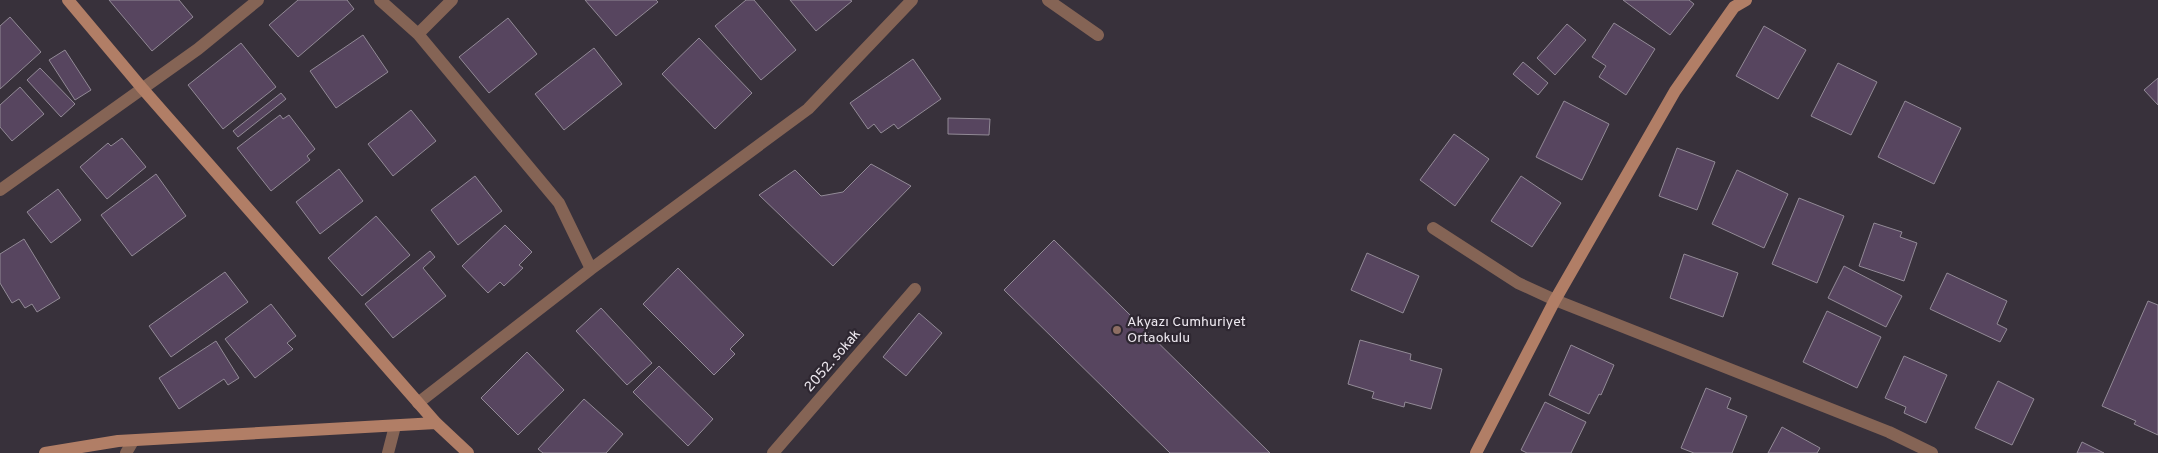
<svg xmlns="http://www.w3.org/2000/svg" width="2158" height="453" font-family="Overpass,sans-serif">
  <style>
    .building { fill: #57455f; stroke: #928a96 }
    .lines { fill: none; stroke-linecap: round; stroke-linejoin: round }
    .street { stroke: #856455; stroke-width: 12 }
    .secondary { stroke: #b17e66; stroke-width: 12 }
    .education-dot { fill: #8d6e63; stroke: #2e2731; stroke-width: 2 }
    .labels { text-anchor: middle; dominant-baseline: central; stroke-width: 4.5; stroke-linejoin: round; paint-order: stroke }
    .poi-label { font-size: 14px; fill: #ede8ef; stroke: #2e2731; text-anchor: start }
    .street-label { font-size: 14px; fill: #ede8ef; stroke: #2e2731 }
  </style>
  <rect width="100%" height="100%" fill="#38313b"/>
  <path class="building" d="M109,0H179L193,17L152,51Z
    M298,0H347L354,9L298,57L269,25Z
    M585,0H656L658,2L616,36Z
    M746,0H754L796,50L761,80L715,26Z
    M790,0H850L852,1L816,31Z
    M1623,0H1689L1694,4L1670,35Z
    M10,17L41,52L0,89V26Z
    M508,18L537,54L489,93L459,57Z
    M1614,23L1655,49L1626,95L1599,77L1606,66L1592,57Z
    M1567,24L1586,40L1555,75L1537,58Z
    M1764,26L1806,50L1778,99L1736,76Z
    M363,35L388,72L336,108L310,71Z
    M699,38L752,93L715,129L662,74Z
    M241,43L276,87L223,129L188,85Z
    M594,48L622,84L564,130L535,94Z
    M65,50L91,90L75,100L49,60Z
    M913,59L941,99L898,129L894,124L881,133L874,124L868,129L850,103Z
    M1523,62L1548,83L1538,95L1513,74Z
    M1838,63L1877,82L1851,135L1811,116Z
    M40,68L75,104L61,117L27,80Z
    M2158,78V105L2144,90Z
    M20,87L44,114L12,141L0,127V105Z
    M281,93L286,99L238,137L233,131Z
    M1564,101L1609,124L1582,180L1536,157Z
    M1905,101L1961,128L1934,184L1878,157Z
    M411,110L436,141L393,176L368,144Z
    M280,115L283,119L289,115L315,149L307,156L310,160L271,191L237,148Z
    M948,118L990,119L989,135L948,134Z
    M1454,134L1489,159L1455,206L1420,180Z
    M122,138L146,167L107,199L80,167L108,143L111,146Z
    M1677,148L1715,162L1697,210L1659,196Z
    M871,164L911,186L833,266L759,195L795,170L821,196L843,192Z
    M339,169L363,201L320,234L296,202Z
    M1737,170L1788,194L1764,248L1712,224Z
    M156,174L186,216L132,256L101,215Z
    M475,176L502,211L458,245L431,210Z
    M1521,176L1561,203L1532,247L1491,221Z
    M58,189L81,220L51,243L27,212Z
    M1799,198L1844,216L1817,283L1772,264Z
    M376,216L410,255L362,296L328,258Z
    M1874,223L1902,232L1900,237L1917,243L1904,281L1859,266Z
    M505,225L532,252L519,265L523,268L504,286L500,282L488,293L462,266Z
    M24,239L60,298L37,312L32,304L25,308L19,299L12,303L0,283V254Z
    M1054,240L1270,453H1170L1004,290Z
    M430,251L435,257L423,268L446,296L393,338L365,304Z
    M1367,253L1419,276L1403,313L1351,290Z
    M1684,254L1738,273L1723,317L1670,298Z
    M1844,266L1902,296L1886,327L1828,298Z
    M678,268L744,335L730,349L735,354L714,375L643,304Z
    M225,272L248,302L171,357L149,326Z
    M1947,273L2007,301L1997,324L2007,329L2000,342L1930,309Z
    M2148,301L2158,305V435L2134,424L2136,421L2102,406Z
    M271,304L296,336L287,343L293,349L255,378L225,339Z
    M601,308L652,363L627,385L576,331Z
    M1827,311L1881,337L1857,388L1803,362Z
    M919,313L942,333L906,376L883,357Z
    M1360,340L1411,354L1410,360L1442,369L1431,409L1405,402L1404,407L1372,398L1374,392L1348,384Z
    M216,341L239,378L228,385L224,379L179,409L159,378Z
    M1571,345L1614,365L1601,395L1599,394L1589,414L1549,395Z
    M527,352L564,390L518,435L481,398Z
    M1904,356L1947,375L1926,423L1904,413L1906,407L1885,398Z
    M659,366L713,419L688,446L633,392Z
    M1998,381L2034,399L2012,445L1975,428Z
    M1706,388L1731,398L1727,408L1747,416L1732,453H1694L1681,448Z
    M584,399L623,434L606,453H543L538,449Z
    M1545,402L1586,422L1571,453H1527L1521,450Z
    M1782,427L1820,448L1817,453H1768Z
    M2082,442L2104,453H2077Z"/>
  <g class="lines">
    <path class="street" d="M380,0L418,34L559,203L591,269
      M1048,0L1098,35
      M418,34L452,0
      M0,190L198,49L258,0
      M1433,228L1518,283L1555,300L1889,432L1932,453
      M418,403L591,269L808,109L912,0
      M126,453L133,441
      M388,453L395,426
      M773,453L915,289"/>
    <path class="secondary" d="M68,0L142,88L436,423L468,453
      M45,453L118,441L436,423
      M1476,453L1555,300L1675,91L1734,7L1746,0"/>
  </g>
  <circle class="education-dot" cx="1117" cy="330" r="5"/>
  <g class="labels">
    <g class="poi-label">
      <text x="1127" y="322">Akyazı Cumhuriyet<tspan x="1127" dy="16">Ortaokulu</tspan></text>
    </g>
    <g class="street-label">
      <text transform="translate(833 361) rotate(-49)">2052. sokak</text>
    </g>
  </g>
</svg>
